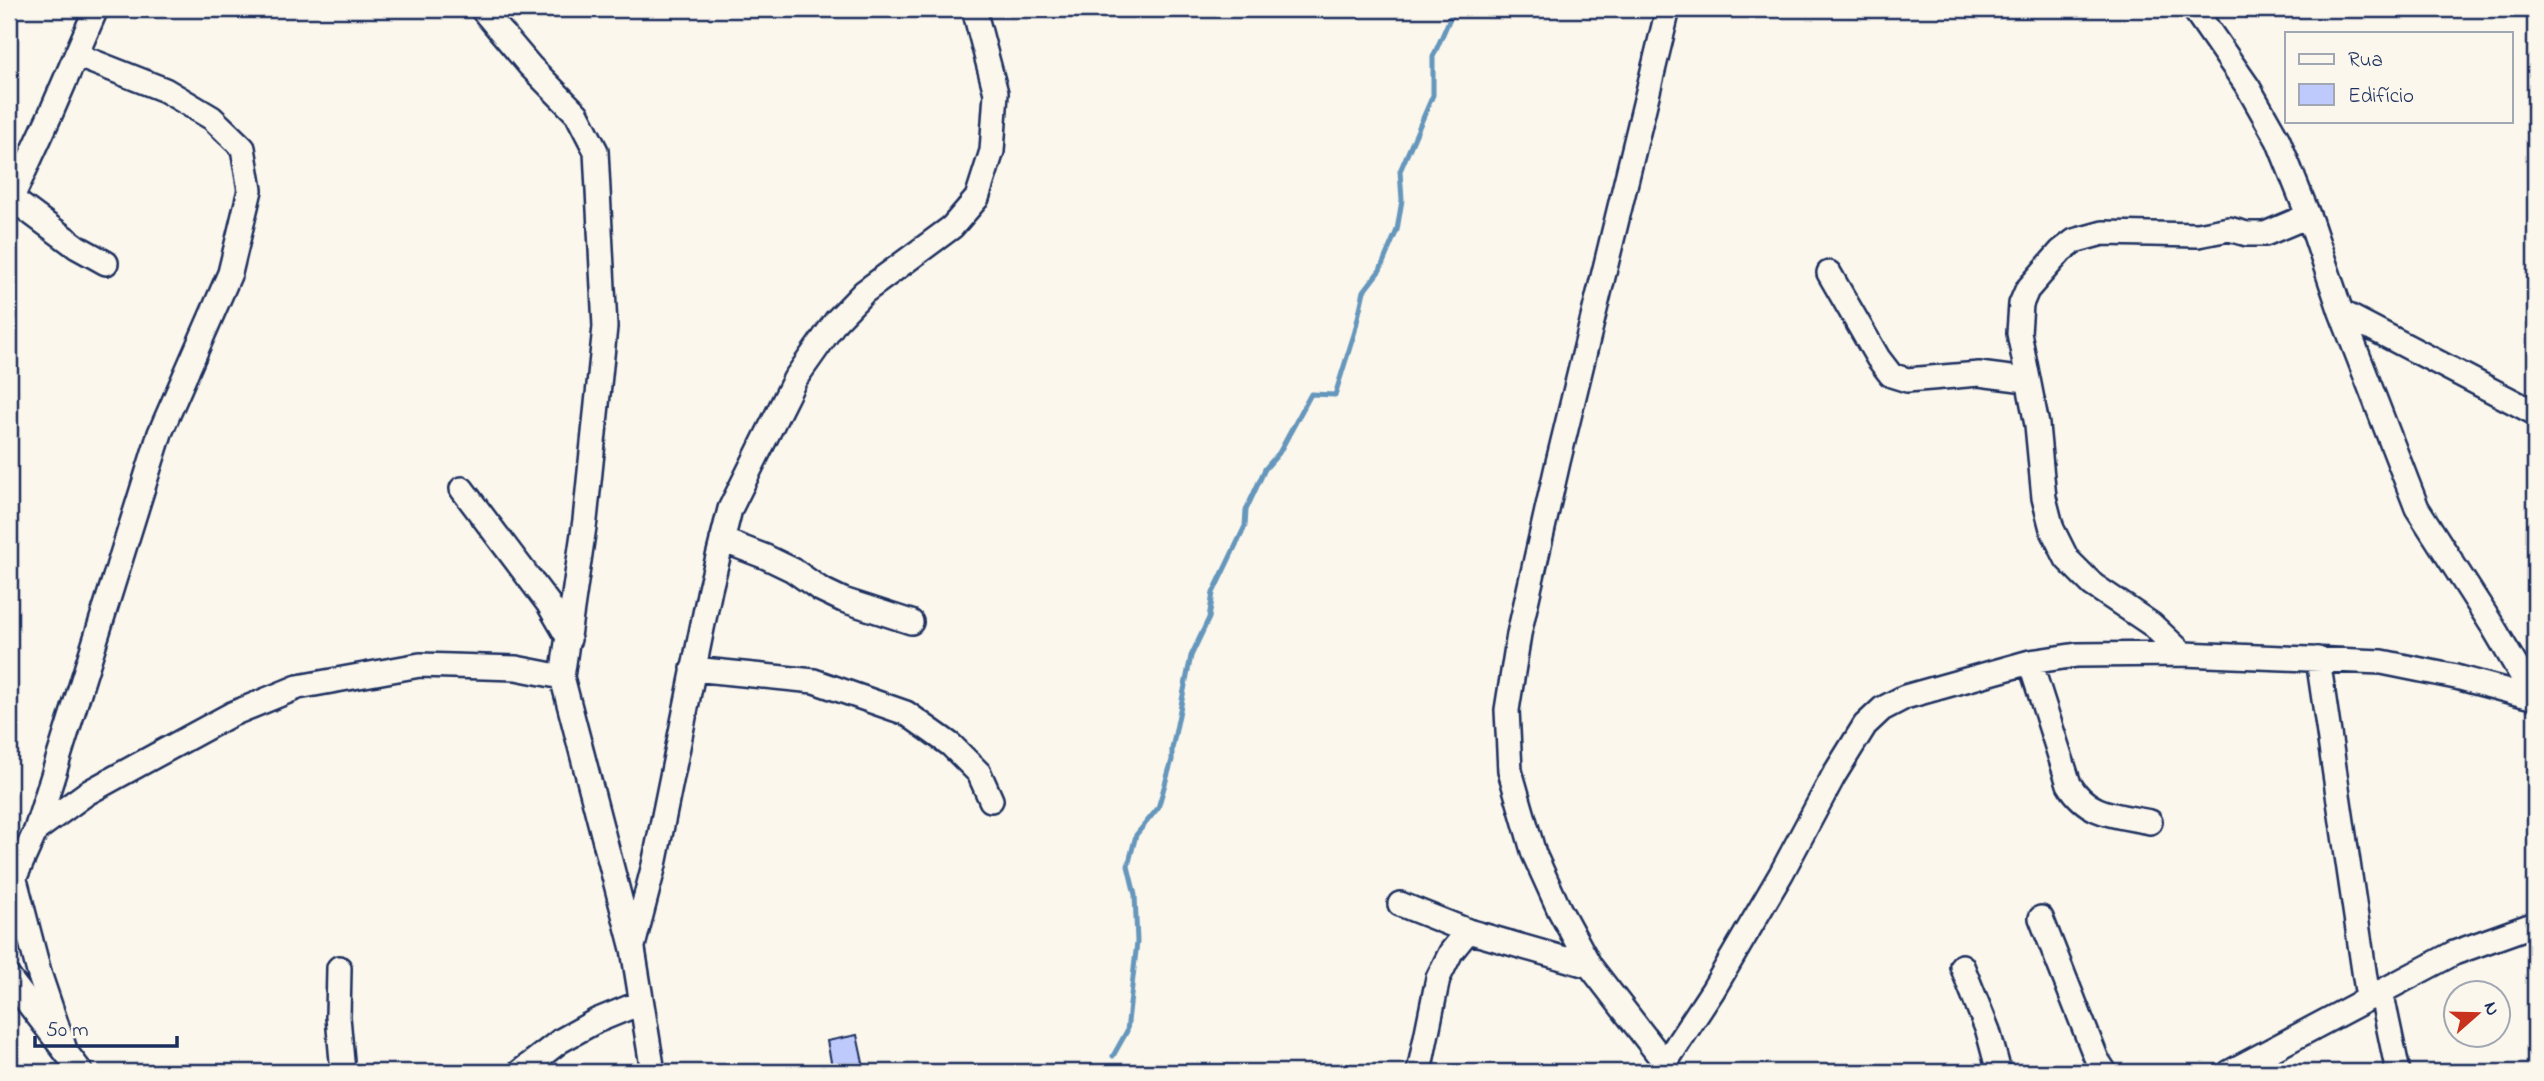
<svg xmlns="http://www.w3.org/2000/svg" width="2544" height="1081" font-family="'Indie Flower',sans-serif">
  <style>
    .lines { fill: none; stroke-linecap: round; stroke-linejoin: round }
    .stream { stroke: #6596bc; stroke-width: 5 }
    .building { fill: #bdcafb; stroke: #1b2f5e; stroke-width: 2 }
    .street-casing { stroke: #1b2f5e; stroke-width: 28 }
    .street { stroke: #fbf7ec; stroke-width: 23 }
  </style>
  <rect width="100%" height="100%" fill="#fbf7ec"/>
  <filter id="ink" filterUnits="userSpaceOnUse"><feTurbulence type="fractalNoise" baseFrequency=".0143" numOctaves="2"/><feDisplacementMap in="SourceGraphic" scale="14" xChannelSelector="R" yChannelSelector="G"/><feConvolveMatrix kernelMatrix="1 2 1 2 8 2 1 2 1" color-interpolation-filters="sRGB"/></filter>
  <g filter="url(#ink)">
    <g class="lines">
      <path class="stream" d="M1113,1056L1127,1031L1137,942L1135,895L1128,866L1136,835L1158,808L1172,760V749L1191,656L1209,618L1213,593L1245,526L1246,510L1265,469L1279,453L1311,394L1335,395L1355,331L1364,291L1380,270L1397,230L1402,200L1400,171L1433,95V57L1454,9"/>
    </g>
    <path class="building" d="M857,1035L865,1072H833L827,1041Z"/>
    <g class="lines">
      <g class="street-casing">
        <path id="street" d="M482,9L530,66L577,114L596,151L605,327L585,520L562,677L633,949L653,1072
          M1668,9L1558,462L1519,634L1507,710L1510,771L1534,854L1559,909L1590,966L1665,1063L1669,1072
          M2194,9L2248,87L2278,140L2310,220L2341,312L2417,508L2492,625L2535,698
          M11,198L77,247L106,263
          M9,204L51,113L96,9
          M1829,273L1878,358L1891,375L1907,380L1979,374L2026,380
          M2341,312L2535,413
          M462,489L548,603L569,639
          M722,540L766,557L793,570L820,589L843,600L911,622
          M2183,654L2151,624L2093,585L2067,559L2052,529L2044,498L2037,425L2019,333L2021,304L2027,290L2061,251L2074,241L2103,233L2198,235L2229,229L2247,234H2265L2308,216
          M2318,659L2368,998
          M2030,662L2069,784C2088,816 2116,815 2150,822
          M693,669L814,681L906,713L951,745L979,773L991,800
          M36,830L87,793L138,765L232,714L298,687L420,665L516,668L562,677
          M13,872L40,976L65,1050
          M9,890L36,830L160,433L230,273L250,190L243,148L212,118L165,90L76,55
          M1400,904L1468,931L1590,966
          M2041,918L2097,1060L2105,1072
          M633,946L654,865L710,589L730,509L795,379L836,321L864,292L952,227L977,198L992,151L996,93L974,9
          M1962,966L1988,1031L1999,1072
          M339,968L338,1017L343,1072
          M9,978L81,1072
          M2381,991L2398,1072
          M1665,1063L1713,990L1781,874L1834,775L1865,725L1882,709L1905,697L2030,662L2077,655L2183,654L2382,662L2456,677L2535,698
          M520,1072L560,1041L596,1021L640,1003
          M1419,1072L1438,978L1451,952L1468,931
          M2230,1072L2454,953L2535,924"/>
      </g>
      <use href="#street" class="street"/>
    </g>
  </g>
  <rect width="2544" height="1081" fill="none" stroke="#fbf7ec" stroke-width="35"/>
  <rect x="18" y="18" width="2509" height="1046" fill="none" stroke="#1b2f5e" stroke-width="2.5" filter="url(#ink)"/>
  <rect x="2285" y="32" width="228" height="91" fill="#fbf7ec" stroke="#a1a7b3" stroke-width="2"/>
  <rect x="2299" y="54" width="35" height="10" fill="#fbf7ec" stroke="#a1a7b3" stroke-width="2"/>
  <text x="2348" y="66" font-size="21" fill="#1b2f5e">Rua</text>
  <rect x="2299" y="84" width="35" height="21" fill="#bdcafb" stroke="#a1a7b3" stroke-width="2"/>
  <text x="2348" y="102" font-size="21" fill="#1b2f5e">Edifício</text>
  <g transform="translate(2477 1014) rotate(70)"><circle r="33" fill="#fbf7ec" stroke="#a1a7b3" stroke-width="2"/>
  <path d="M0-5L12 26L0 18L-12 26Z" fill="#c8321e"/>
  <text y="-10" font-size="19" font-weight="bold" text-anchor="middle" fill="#1b2f5e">N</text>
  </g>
  <path d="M35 1036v10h142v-10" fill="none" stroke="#1b2f5e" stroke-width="3.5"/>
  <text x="46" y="1036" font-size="21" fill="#1b2f5e" stroke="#fbf7ec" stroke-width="5" paint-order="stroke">50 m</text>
</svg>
